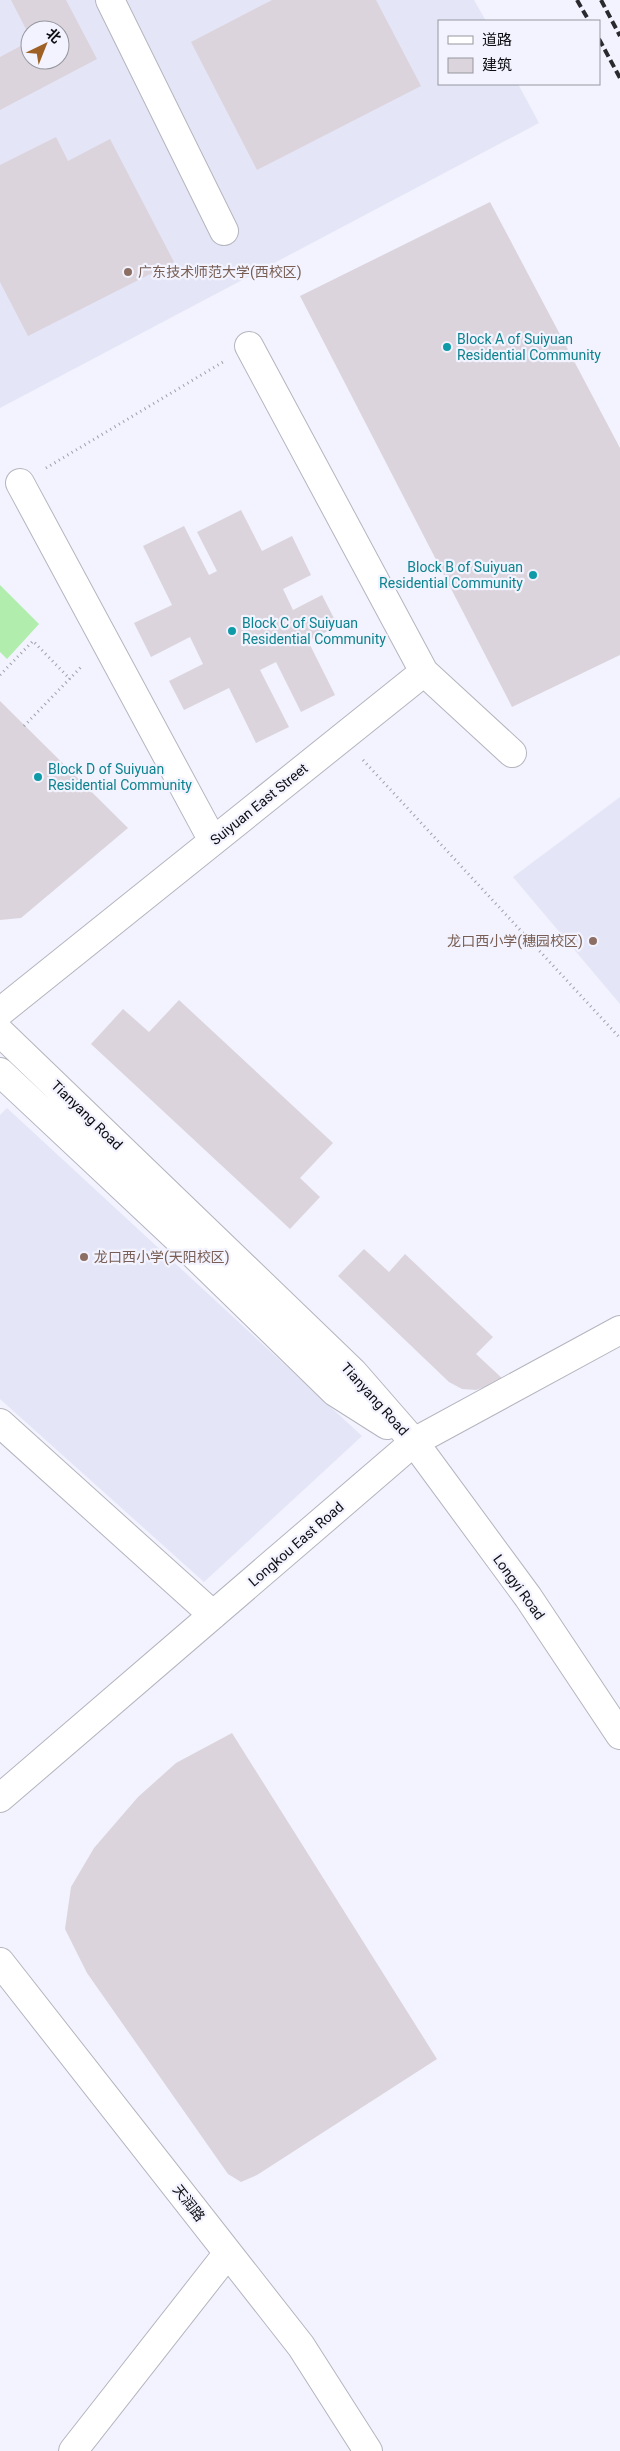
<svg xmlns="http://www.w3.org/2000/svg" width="620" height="2451" font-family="Roboto,'Noto Sans SC',sans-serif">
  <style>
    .built { fill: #e4e5f7; fill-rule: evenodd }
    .green { fill: #b1edad }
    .building { fill: #dcd4dc }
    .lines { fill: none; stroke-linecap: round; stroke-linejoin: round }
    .minor-casing { stroke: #b4b5be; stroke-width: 30 }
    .path { stroke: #9fa0a8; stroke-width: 3; stroke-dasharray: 1 4; stroke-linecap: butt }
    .minor { stroke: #fff; stroke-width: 28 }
    .rail { stroke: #29292e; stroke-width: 4; stroke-dasharray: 8 4; stroke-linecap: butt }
    .education-dot { fill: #8d6e63; stroke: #f2f3fe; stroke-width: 2 }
    .culture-dot { fill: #0f9aa8; stroke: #f2f3fe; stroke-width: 2 }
    .labels { text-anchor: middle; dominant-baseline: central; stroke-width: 4.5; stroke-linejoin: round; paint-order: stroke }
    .education-label { font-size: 14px; fill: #785e54; stroke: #f2f3fe; text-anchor: start }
    .culture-label { font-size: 14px; fill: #0d838f; stroke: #f2f3fe; text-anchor: start }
    .street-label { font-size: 14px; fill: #0d0d11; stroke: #f2f3fe }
  </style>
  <rect width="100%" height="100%" fill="#f2f3fe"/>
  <path class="built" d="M0,0H474L486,21H439V84H518L539,123L0,408ZM30,30H60V60H30Z
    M620,797V1004L513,877Z
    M7,1108L362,1436L204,1582L0,1399V1115Z"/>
  <path class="green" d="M0,585L39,624L7,659L0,652Z"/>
  <path class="building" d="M11,0H66L97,59L0,110V57L30,41V60H60V30H30V37Z
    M272,0H376L421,86L257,170L191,42Z
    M56,137L68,161L110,139L174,262L28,336L0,282V165Z
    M490,202L620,448V655L512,707L300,296Z
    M241,510L262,551L292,536L311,575L283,589L293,610L322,595L338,626L308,641L335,695L301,712L276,662L260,670L289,727L256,743L229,688L184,710L169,681L203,664L190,637L151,657L134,623L172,605L143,546L184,526L209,575L217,571L197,532Z
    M0,701L128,828L21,918L0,920Z
    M179,1000L333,1143L300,1178L320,1197L290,1229L91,1044L123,1009L149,1032Z
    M364,1249L389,1272L405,1254L493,1337L476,1354L504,1380L476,1390L462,1389L449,1382L338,1276Z
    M232,1733L437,2059L257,2175L241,2182L228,2174L87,1973L65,1929L71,1887L94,1848L138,1797L176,1763Z"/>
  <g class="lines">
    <g class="minor-casing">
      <path id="minor" d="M110,0L224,231
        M249,346L424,672
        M20,483L213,841
        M0,1012L424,672L512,753
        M0,1032L353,1372L414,1442L528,1597L620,1735
        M0,1072L177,1238L335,1392L387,1425
        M0,1423L213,1615
        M0,1798L414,1442L620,1330
        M0,1962L301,2346L368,2451
        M73,2451L228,2253"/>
    </g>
    <path class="path" d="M46,468L223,362
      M0,675L33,641L70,679
      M24,726L83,665
      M363,760L620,1038"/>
    <use href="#minor" class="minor"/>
    <path class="rail" d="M577,0L589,21
      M601,0L620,36
      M599,39L620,78"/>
  </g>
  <g class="education-dot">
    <circle cx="128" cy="272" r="5"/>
    <circle cx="593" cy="941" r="5"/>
    <circle cx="84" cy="1257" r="5"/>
  </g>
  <g class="culture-dot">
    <circle cx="447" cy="347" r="5"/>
    <circle cx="533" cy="575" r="5"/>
    <circle cx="232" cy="631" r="5"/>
    <circle cx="38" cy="777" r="5"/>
  </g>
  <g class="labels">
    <g class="education-label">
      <text x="138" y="272">广东技术师范大学(西校区)</text>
      <text x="583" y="941" text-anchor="end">龙口西小学(穗园校区)</text>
      <text x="94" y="1257">龙口西小学(天阳校区)</text>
    </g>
    <g class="culture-label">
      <text x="457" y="339">Block A of Suiyuan<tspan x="457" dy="16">Residential Community</tspan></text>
      <text x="523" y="567" text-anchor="end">Block B of Suiyuan<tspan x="523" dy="16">Residential Community</tspan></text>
      <text x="242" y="623">Block C of Suiyuan<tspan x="242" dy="16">Residential Community</tspan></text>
      <text x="48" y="769">Block D of Suiyuan<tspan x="48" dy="16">Residential Community</tspan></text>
    </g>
    <g class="street-label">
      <text transform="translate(259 804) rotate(-39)">Suiyuan East Street</text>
      <text transform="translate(87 1115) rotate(44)">Tianyang Road</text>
      <text transform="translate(375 1399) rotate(48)">Tianyang Road</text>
      <text transform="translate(296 1544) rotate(-41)">Longkou East Road</text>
      <text transform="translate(519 1587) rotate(54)">Longyi Road</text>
      <text transform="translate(189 2203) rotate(52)">天润路</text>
    </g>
  </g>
  <rect x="438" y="20" width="162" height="65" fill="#f2f3fe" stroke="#96979f"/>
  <rect x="448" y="36" width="25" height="8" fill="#ffffff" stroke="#96979f"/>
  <text x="482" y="45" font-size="15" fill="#0d0d11">道路</text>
  <rect x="448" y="58" width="25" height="15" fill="#dcd4dc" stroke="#96979f"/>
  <text x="482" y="70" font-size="15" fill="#0d0d11">建筑</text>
  <g transform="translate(45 45) rotate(43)"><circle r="24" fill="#f2f3fe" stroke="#96979f"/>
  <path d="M0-4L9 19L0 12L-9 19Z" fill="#9e6025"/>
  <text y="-8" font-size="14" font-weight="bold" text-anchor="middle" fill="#0d0d11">北</text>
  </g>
</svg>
